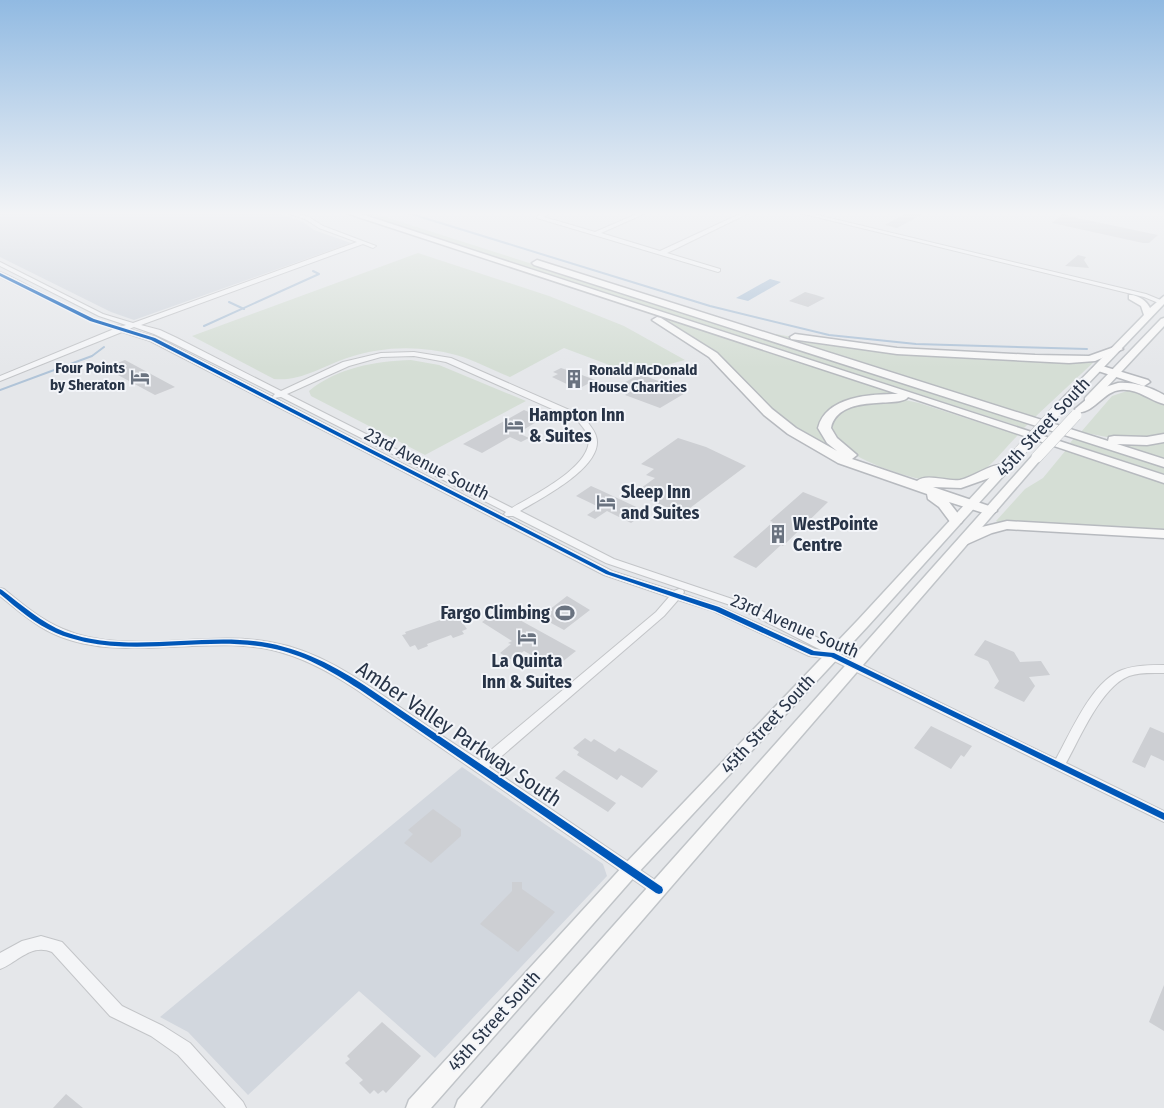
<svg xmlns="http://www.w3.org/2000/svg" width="1164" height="1108" font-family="'Fira Sans Condensed',sans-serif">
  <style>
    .built { fill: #d2d7de }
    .green { fill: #d5ded5 }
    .water { fill: #b0c4d8 }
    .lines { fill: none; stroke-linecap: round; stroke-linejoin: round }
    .stream { stroke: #b0c4d8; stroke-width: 2 }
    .building { fill: #cdcfd3 }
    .minor-casing { stroke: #c3c5c8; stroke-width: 2 }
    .major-casing { stroke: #c0c4c8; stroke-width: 3 }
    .highway-casing { stroke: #b7babf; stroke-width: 3 }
    .minor { fill: #f4f5f7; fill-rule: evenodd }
    .major { fill: #f8f8f8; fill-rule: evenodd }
    .highway { fill: #f8f8f8; fill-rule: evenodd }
    .major-bridge-casing { stroke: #c0c4c8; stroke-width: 12; stroke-linecap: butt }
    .major-bridge { stroke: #f8f8f8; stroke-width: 11 }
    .cycleway-casing { stroke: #f3f5f9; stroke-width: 3 }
    .cycleway { fill: #0057b8; fill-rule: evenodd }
    .labels { text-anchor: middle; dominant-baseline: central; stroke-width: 4; stroke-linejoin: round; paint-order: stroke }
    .far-poi-label { font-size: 15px; font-weight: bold; fill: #283447; stroke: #f3f5f9; text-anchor: end }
    .poi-label { font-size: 18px; font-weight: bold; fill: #283447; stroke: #f3f5f9; text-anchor: start }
    .street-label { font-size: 18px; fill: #283447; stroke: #f3f5f9 }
    .near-street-label { font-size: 21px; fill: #283447; stroke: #f3f5f9 }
  </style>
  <rect width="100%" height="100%" fill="#e5e7ea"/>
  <path class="built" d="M0,213H278L303,222L314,230L351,243L134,320L111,312L0,257Z
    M462,767L603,864L607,876L435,1058L359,991L248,1095L188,1032L160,1017Z"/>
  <path class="green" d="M358,213H373L1029,423L1024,428Z
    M418,253L549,296L624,326L685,360L633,374L564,348L510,377C492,370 474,360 456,355C420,345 382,346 347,358C323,366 300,382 274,379L192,336Z
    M660,316L897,394C892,396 884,395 878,395C857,395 835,401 822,419L841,452L837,454L794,429L768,407L736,371L716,353L658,318Z
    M776,334C875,355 973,357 1073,362L1096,360L1035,417L775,336Z
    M411,360L439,365L526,401L425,455L311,396L309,391C337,368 375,361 411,360Z
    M1126,389L1134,390L1164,402V435L1159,437L1117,439L1081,432L1112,396L1127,391Z
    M900,399L919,403L1018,435C1000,453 985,477 959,482C930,487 869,466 846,449C840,445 836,437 831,431L835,413L857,402Z
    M1075,437L1164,467V474L1070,443Z
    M1164,441V460L1120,446V444Z
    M1066,450L1164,483V530L999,523L996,521L1025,489L1043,478Z"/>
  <path class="water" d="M770,279L781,282L748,301L736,298Z"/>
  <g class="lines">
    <path class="stream" d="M408,213L710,306L829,335L916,344L1087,349
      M229,302L244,309
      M204,326L319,274L313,271
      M0,390L92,356L104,347"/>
  </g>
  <path class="building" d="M906,213H925L897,228L885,225Z
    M1063,214L1077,218L1158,235L1149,243H1143L1052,223Z
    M1078,255L1086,257L1084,260L1089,268L1065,266Z
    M805,292L816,295L825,298L808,307L789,301Z
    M125,360L175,387L155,395L105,368Z
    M561,368L582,375L595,380L580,388H575L552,377L558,374L553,372Z
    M640,374L687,392L660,408L625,395L633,390L620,385Z
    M524,410L543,418L518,433L529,438L521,442L510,437L482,453L463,444Z
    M678,438L706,447L746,466L682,514L634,493L655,478L646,475L654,469L641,464Z
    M591,486L600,490L647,512L631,523L607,511L595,519L587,515L599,507L576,496Z
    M803,492L828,502L783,546L781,545L756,568L733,557L773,522L770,521Z
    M567,596L590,610L564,630L540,617Z
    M500,609L576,651L557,666L536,654L533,656L524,651L512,660L500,653L511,644L508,643L512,641L482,622Z
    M452,616H458L467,629L462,631L464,634L453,638L451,635L427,644L428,646L418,650L415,645L410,647L402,635L406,634L405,632Z
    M985,640L1014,652L1020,662L1041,661L1050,675L1029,677L1035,686L1024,702L994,688L999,681L988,661L974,655Z
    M931,726L972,746L964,757L961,755L951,769L914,748Z
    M1150,727L1164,733V761L1151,755L1145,768L1132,762Z
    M585,738L591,742L594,739L615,752L619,748L658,771L642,788L621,775L617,780L577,755L579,752L573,748Z
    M564,770L616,803L608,812L555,778Z
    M433,809L461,829V836L431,863L404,843L413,834L408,830Z
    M512,882H522V889L555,912L518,952L480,924L512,891Z
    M1164,985V1031L1149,1022Z
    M382,1022L421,1056L386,1093L383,1090L378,1094L374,1090L370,1094L359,1083L363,1080L345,1063L350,1059L347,1056Z
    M66,1094L83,1108H53Z"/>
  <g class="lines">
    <g class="minor-casing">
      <path id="minor" d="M287,213H295L309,217L323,226L376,246L373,248L363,244L141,325L160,330L177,338L281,391L343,362L381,353L414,352L451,358L583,416C587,422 594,429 596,436C606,466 540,499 520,511L614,559L747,604L827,642L836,652L1056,759C1071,732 1092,681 1122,670C1135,665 1150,665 1164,665V673C1153,673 1140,672 1129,676C1101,687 1080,738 1066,763L1164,811V822L830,659L809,656L713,611L678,600L664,616L489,767L664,886L666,890L664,894L659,896L654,894L357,690C330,672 303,657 272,650C246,644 218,645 192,646C144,648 90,654 46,630C29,621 15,608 0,596V588L4,589C22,604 41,620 63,629C124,656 204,630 270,642C323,651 366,684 410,714C433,730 456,745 479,760L656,612L669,597L604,575L150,341L122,332L0,381V376L114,329L90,321L0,277V272C25,281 105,333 126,325L99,316L0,266V262L103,314L133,323L357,242L319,228L305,219ZM134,327L154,334L171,342L275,394L273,396L274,398L281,397L506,512L504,514L506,516H513L606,563L739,608L821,650L815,649L721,607L683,594L684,592L683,590L679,589L674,591L612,571L156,337L129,329ZM414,356L446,362L577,420C580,424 586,430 588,436C596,465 532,496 512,508L287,394L349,366L381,357Z
        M542,213H549L544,217L595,232L639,213H646L601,233L660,251L742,213H749L667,253L720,269V271L718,272L537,218V216Z
        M800,213H809L1146,294L1163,301L1164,303L1161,304L1144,297Z
        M41,936L62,942L122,1006L163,1026L190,1043L243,1102L246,1108H226L178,1055L151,1036L110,1016L52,952C31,943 18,962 0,969V953L22,941Z"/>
    </g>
    <g class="major-casing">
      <path id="major" d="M1129,295C1137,294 1147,301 1150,308L1164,296V304L1062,411H1054V407L1144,315L1141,306L1129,299Z
        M1164,318V326L1093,402H1085V398L1161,319Z
        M1020,448L1024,449L1025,451L1024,453L868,626L636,875L431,1108H406L409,1100L624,865L858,620L1016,449Z
        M1037,454L1042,457L1041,459L480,1108H455L458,1100L1033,455Z"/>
    </g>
    <g class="highway-casing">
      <path id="highway" d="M346,213H358L1164,475V483L908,397C901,409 839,392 831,428L837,438L857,455L852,459L917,481C927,473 947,482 960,480C975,477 993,461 1009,465L1011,468L1009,471L961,488L933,487L995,508L997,511L990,515L949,502L963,520L961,523H951L939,507L928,499L927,494L838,463L788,434L764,415L709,357L652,320L657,317L661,318L717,353L772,409L796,428L837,451L827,443L818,428C826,396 871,394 898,394Z
        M537,260L1108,441L1109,437L1114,436L1147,437L1164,434V442L1147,445L1117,444L1164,459V467L534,265L532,263Z
        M795,334L897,348L1035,355L1089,356L1117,346L1123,349L1095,361L1069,363L897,354L791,339L790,337Z
        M1099,365L1148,380L1150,382L1144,386L1095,370L1093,368Z
        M1118,383C1134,382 1150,387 1164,395V404C1148,400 1138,388 1120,390C1104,391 1092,415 1077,412L1075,409L1099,389Z
        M1007,521L1164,530V538L1007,529L992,533L965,545L958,541L982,527Z"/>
    </g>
    <use href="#minor" class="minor"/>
    <use href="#major" class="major"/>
    <use href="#highway" class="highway"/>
    <g class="major-bridge-casing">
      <path id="major-bridge" d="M1020,451L1058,409
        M1037,457L1076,415"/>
    </g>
    <use href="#major-bridge" class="major-bridge"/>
    <g class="cycleway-casing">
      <path id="cycleway" d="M0,273L94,319L155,338L610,572L719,607L814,651L834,653L1164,813V820L831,657L811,655L715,611L606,574L151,340L90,321L0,276Z
        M0,589L2,590C22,605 42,623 65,632C121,652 183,637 240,640C287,642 325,660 364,685L662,887L663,890L662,893L659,894L656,893L359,689C331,671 303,654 270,648C209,636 146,655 85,642C75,639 65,637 56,633C35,624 18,609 0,594Z"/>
    </g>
    <use href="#cycleway" class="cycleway"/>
  </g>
  <linearGradient id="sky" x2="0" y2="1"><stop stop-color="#91bae2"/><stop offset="0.58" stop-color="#f3f4f6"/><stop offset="1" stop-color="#f3f4f6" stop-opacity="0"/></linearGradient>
  <rect width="1164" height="368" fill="url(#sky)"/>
  <defs>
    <g id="hotel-bare" transform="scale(1.5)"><path d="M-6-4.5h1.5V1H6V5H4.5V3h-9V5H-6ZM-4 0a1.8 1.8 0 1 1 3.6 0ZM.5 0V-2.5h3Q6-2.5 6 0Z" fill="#6a7380" stroke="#f3f5f9" stroke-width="2.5" paint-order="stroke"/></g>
    <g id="building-bare" transform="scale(1.5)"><path d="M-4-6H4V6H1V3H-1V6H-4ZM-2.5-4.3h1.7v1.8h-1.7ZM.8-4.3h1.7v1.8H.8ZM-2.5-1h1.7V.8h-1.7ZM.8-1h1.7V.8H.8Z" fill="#6a7380" stroke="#f3f5f9" stroke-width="2.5" paint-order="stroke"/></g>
    <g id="stadium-bare" transform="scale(1.5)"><path d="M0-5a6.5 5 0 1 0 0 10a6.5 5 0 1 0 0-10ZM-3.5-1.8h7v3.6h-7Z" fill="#6a7380" stroke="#f3f5f9" stroke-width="2.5" paint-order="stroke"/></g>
  </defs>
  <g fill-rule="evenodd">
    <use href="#hotel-bare" x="140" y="377"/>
    <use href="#building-bare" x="574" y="379"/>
    <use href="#hotel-bare" x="514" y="425"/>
    <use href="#hotel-bare" x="606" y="502"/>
    <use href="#building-bare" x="778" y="534"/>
    <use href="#stadium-bare" x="565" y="613"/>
    <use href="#hotel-bare" x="527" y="637"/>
  </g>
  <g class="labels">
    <g class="far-poi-label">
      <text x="125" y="368">Four Points<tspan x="125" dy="17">by Sheraton</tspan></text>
      <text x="589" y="370" text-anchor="start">Ronald McDonald<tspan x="589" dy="17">House Charities</tspan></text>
    </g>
    <g class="poi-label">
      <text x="529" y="415">Hampton Inn<tspan x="529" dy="21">&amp; Suites</tspan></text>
      <text x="621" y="492">Sleep Inn<tspan x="621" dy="21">and Suites</tspan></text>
      <text x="793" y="524">WestPointe<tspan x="793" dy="21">Centre</tspan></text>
      <text x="550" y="613" text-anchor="end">Fargo Climbing</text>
      <text x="527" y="661" text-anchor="middle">La Quinta<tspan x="527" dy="21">Inn &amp; Suites</tspan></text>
    </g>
    <g class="street-label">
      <text transform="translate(1043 427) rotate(-47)">45th Street South</text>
      <text transform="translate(427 464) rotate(27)">23rd Avenue South</text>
      <text transform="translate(795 626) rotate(23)">23rd Avenue South</text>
      <text transform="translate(768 724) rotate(-47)">45th Street South</text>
      <text transform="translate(494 1021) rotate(-48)">45th Street South</text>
    </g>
    <g class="near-street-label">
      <text transform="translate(459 734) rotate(34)">Amber Valley Parkway South</text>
    </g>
  </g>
</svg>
